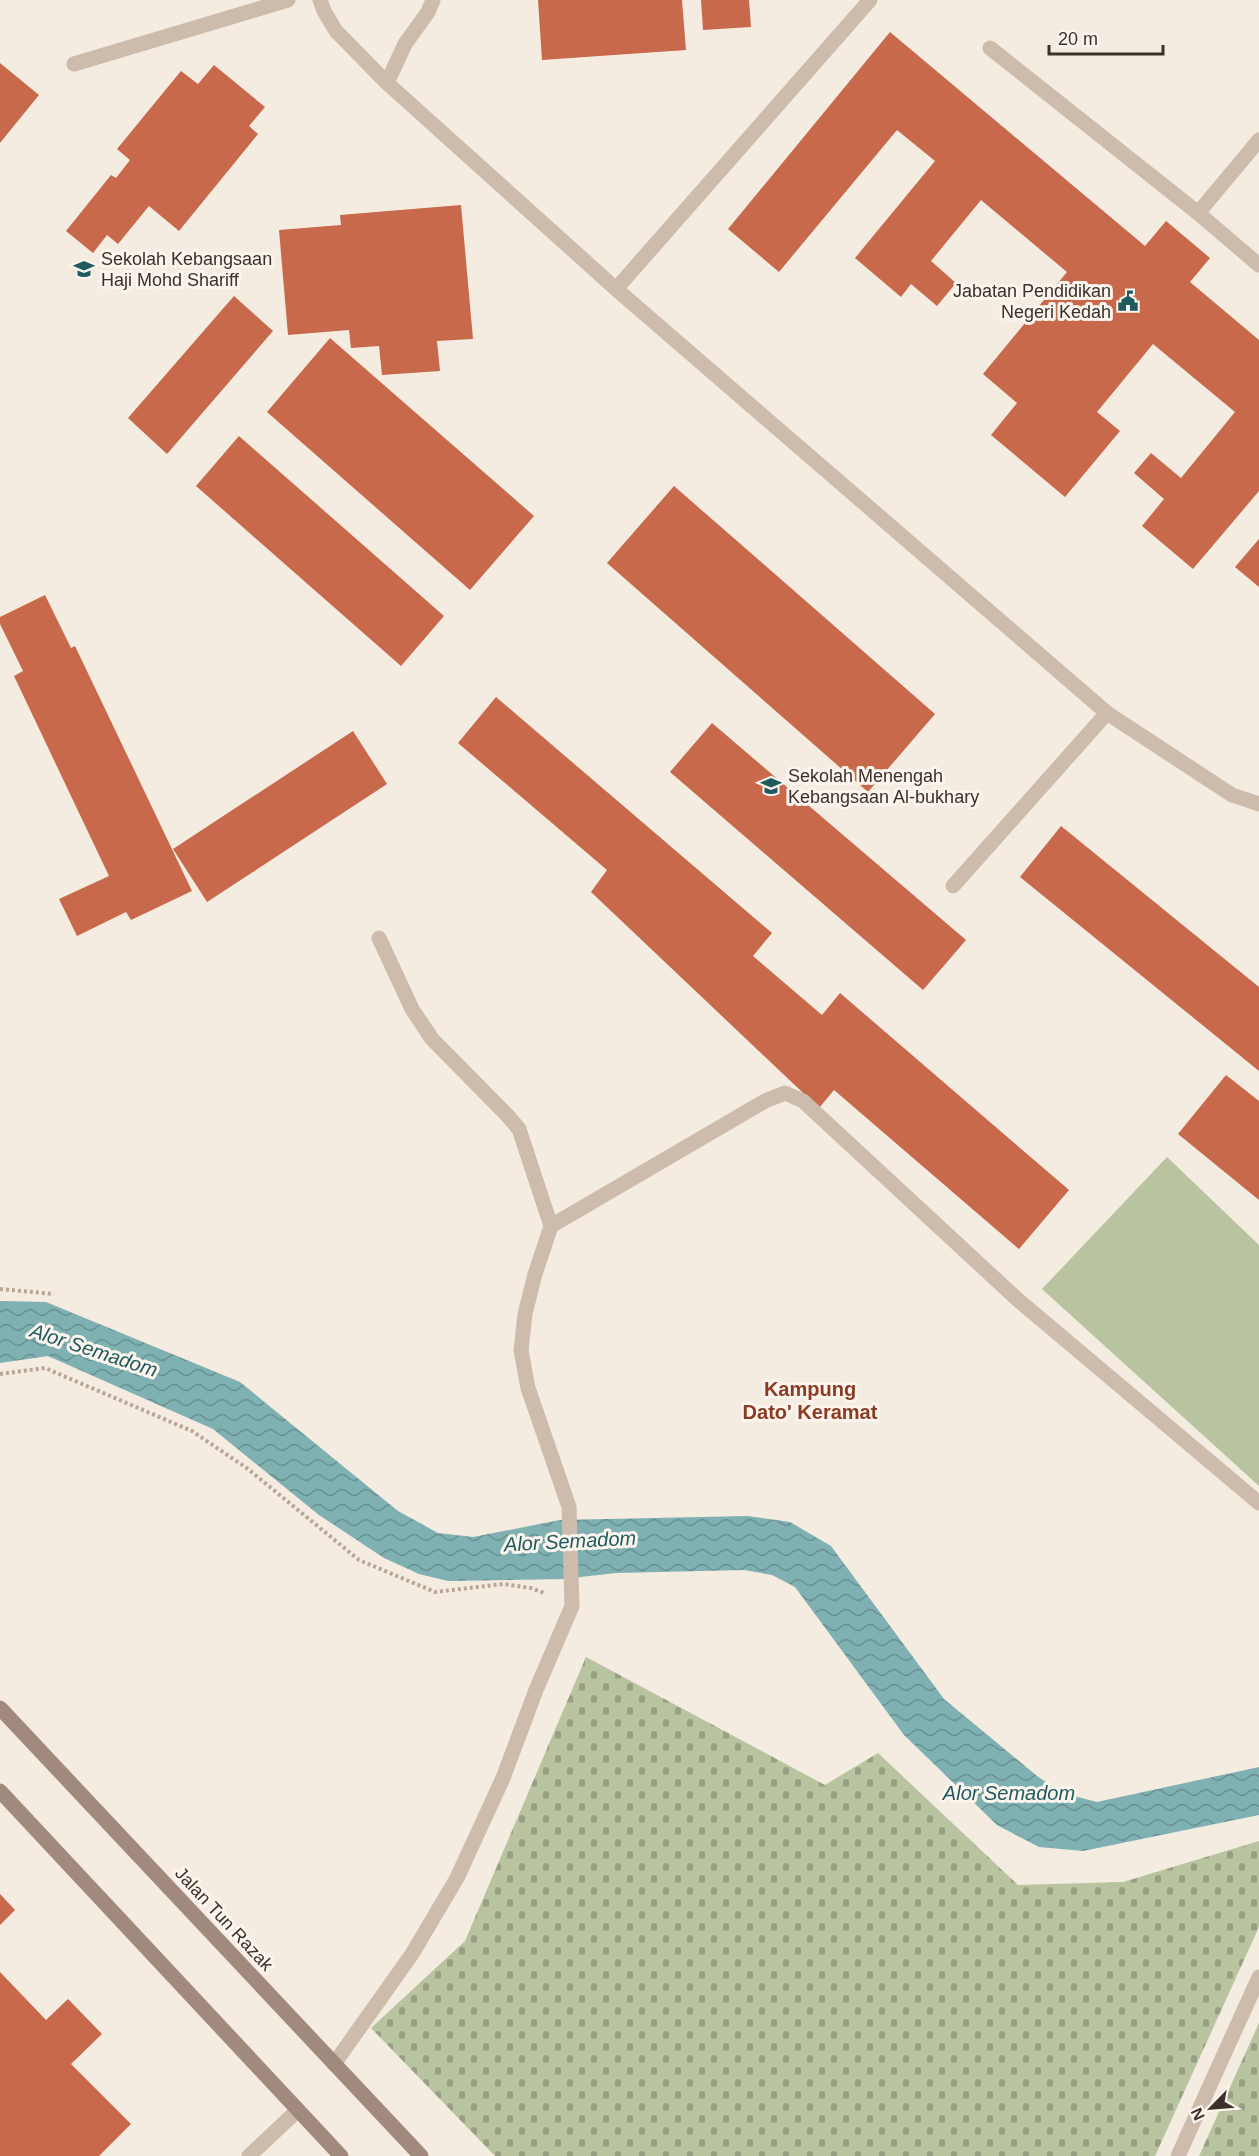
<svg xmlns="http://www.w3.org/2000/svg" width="1259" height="2156" font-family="Helvetica,sans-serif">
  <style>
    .cemetery { fill: url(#cemetery-stones) }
    .pitch { fill: #b8c4a0 }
    .water { fill: url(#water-waves) }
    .building { fill: #c8694b }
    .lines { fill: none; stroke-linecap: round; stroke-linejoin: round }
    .path { stroke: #b9a596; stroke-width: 4; stroke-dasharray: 3 3; stroke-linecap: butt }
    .service { stroke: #cdbbac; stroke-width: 15 }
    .minor { stroke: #cdbbac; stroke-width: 15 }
    .secondary { stroke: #a18a7d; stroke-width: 15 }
    .labels { text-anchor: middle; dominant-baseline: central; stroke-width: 6; stroke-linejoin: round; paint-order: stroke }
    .poi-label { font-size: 18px; fill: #3b302b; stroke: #fbf5ee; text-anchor: start }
    .street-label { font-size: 18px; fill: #3b302b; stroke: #fbf5ee }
    .water-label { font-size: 20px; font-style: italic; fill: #1f5a5e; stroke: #fbf5ee }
    .neighbourhood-label { font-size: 20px; font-weight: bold; fill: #8c3b22; stroke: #fbf5ee }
  </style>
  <defs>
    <pattern id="cemetery-stones" width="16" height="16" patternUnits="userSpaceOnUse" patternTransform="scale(1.5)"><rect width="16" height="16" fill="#b8c4a0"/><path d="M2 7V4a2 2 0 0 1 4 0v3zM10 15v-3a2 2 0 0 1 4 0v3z" fill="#97a083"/></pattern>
    <pattern id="water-waves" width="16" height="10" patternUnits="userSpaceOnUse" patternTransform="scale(1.5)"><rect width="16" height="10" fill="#7fb0b2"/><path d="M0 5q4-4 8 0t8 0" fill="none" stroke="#699091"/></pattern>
  </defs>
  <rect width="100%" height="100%" fill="#f4ebe1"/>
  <path class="cemetery" d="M586,1657L825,1785L878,1753L1018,1885L1123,1882L1259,1841V1927L1155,2156H495L371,2028L465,1941Z
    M1259,2023V2156H1199Z"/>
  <path class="pitch" d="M1167,1157L1259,1245V1486L1042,1289Z"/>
  <path class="water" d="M0,1301L46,1302L240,1382L398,1511L438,1533L473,1537L560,1520L747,1516L790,1522L831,1546L944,1699L1037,1776L1062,1793L1097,1802L1259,1767V1815L1083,1851L1039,1847L997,1825L904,1735L795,1587L772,1575L744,1570L616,1573L563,1579L448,1581L419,1574L384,1558L319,1515L213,1429L48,1356L0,1363Z"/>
  <path class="building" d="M538,0H682L686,50L542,60Z
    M701,0H749L751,27L703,30Z
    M890,32L1145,246L1166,221L1210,258L1190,282L1259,340V491L1193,569L1142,526L1164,499L1134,473L1151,453L1181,478L1235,412L1153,344L1097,412L1120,431L1065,497L991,435L1017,403L983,374L1067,272L981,200L931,261L956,283L937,306L911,284L901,297L855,258L935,161L897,130L779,272L728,229Z
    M0,63L39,95L0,143Z
    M214,65L265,107L249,126L258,134L179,231L149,206L118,244L107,235L93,253L66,231L111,175L116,178L130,160L117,149L181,71L198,84Z
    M461,205L473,339L437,341L440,371L382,375L379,346L351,348L349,330L288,335L279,230L341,225L340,215Z
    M234,296L273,331L167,454L128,418Z
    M330,338L534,516L470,590L267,412Z
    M239,436L444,616L401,666L196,486Z
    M674,486L935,714L868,792L607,563Z
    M1259,539V587L1235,567Z
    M45,595L71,648L75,646L192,891L131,920L126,912L77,936L59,899L109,876L14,676L23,671L0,624V617Z
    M496,697L772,933L753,956L822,1015L840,993L1069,1190L1019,1249L834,1090L819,1108L591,892L607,870L458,743Z
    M712,723L966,940L923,990L670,772Z
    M353,731L387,784L207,902L173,849Z
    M1061,826L1259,987V1071L1020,877Z
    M1226,1075L1259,1101V1200L1178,1134Z
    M0,1894L15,1910L0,1925Z
    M0,1972L46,2020L68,1999L102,2034L71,2064L131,2124L99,2156H0Z"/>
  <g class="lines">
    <path class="path" d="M0,1289L54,1294
      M0,1374L45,1368L192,1431L248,1469L359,1560L435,1592L503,1584L531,1588L544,1593"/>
    <path class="service" d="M990,48L1198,213L1259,265
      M74,64L288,0
      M1198,213L1259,140
      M953,886L1107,713
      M249,2156L298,2110"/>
    <path class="minor" d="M320,0L324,11L336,31L387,83L616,289
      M870,0L616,289L1107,713L1232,795L1259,804
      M387,83L405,44L428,12L433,0
      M551,1226L765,1101L785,1093L803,1101L1017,1299L1259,1503
      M334,2064L412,1954L457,1878L503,1778L536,1690L572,1606L569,1507L528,1388L521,1350L525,1314L535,1274L551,1226L519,1129L507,1115L432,1039L412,1009L379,938
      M1178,2156L1259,1977"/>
    <path class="secondary" d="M0,1708L421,2156
      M0,1791L341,2156"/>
  </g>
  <defs>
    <g id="school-bare" transform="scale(1.62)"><path d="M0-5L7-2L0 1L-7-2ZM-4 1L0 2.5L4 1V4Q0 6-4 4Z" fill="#1f5a5e" stroke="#fbf5ee" stroke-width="2.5" paint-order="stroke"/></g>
    <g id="civic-bare" transform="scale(1.62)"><path d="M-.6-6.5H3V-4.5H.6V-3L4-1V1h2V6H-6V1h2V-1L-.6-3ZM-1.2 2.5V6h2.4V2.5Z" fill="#1f5a5e" stroke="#fbf5ee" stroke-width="2.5" paint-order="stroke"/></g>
  </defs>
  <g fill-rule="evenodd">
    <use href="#school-bare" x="84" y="269"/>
    <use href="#civic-bare" x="1128" y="301"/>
    <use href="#school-bare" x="771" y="786"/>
  </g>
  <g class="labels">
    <g class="poi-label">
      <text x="101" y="259">Sekolah Kebangsaan<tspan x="101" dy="21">Haji Mohd Shariff</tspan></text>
      <text x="1111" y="291" text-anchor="end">Jabatan Pendidikan<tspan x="1111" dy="21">Negeri Kedah</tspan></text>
      <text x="788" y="776">Sekolah Menengah<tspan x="788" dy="21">Kebangsaan Al-bukhary</tspan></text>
    </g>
    <g class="street-label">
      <text transform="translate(224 1919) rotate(47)">Jalan Tun Razak</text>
    </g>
    <g class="water-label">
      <text transform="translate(94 1350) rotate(18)">Alor Semadom</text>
      <text transform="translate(570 1541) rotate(-3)">Alor Semadom</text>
      <text x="1009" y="1793">Alor Semadom</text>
    </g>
    <g class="neighbourhood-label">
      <text x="810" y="1389">Kampung<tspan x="810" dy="23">Dato' Keramat</tspan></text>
    </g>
  </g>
  <g transform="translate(1211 2108) rotate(245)" stroke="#fbf5ee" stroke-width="4.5" paint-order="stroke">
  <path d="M0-4.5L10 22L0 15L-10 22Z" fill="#3b302b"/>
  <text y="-9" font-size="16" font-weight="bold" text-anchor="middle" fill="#3b302b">N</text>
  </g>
  <path d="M1049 45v9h114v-9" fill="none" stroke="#3b302b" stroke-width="3"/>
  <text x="1058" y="45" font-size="18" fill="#3b302b" stroke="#fbf5ee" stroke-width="4.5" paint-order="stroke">20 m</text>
</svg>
